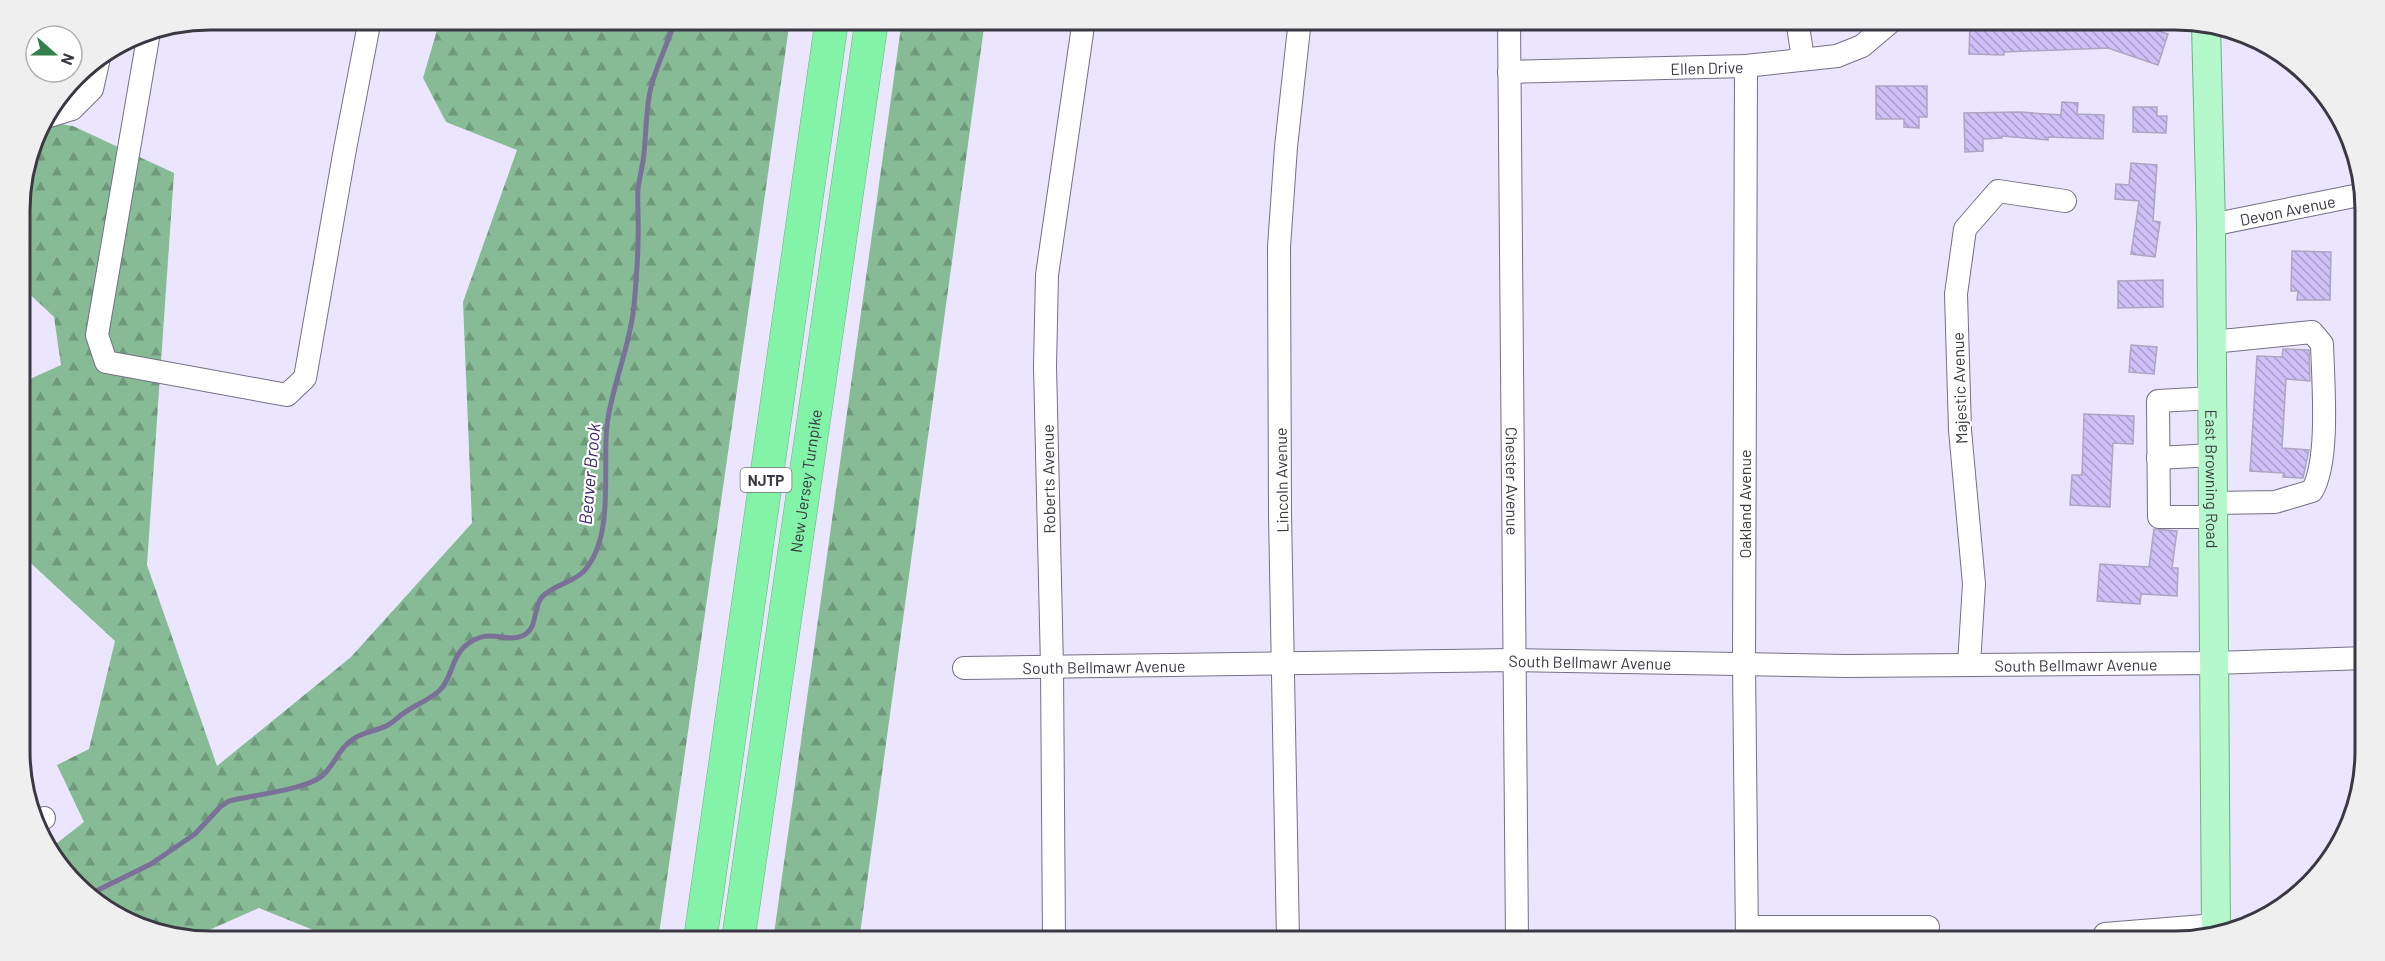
<svg xmlns="http://www.w3.org/2000/svg" width="2385" height="961" font-family="Barlow,sans-serif">
  <style>
    .forest { fill: url(#forest-firs) }
    .lines { fill: none; stroke-linecap: round; stroke-linejoin: round }
    .stream { stroke: #7b7198; stroke-width: 5 }
    .building { fill: url(#building-back-hatch); stroke: #ada6c1; stroke-width: 1.5 }
    .minor-casing { stroke: #756f87; stroke-width: 24 }
    .major-casing { stroke: #6ab285; stroke-width: 30 }
    .highway-casing { stroke: #6ab285; stroke-width: 34 }
    .minor { stroke: #fff; stroke-width: 22 }
    .major { stroke: #b5f8cb; stroke-width: 28 }
    .highway { stroke: #83f3a8; stroke-width: 33 }
    .labels { text-anchor: middle; dominant-baseline: central; stroke-width: 4.5; stroke-linejoin: round; paint-order: stroke }
    .shield { fill: #fff; stroke: #76747b; stroke-width: 1.5 }
    .shield-label { font-size: 15px; font-weight: bold; fill: #3b3843 }
    .street-label { font-size: 16px; fill: #3b3843; stroke: #fff }
    .water-label { font-size: 18px; font-style: italic; fill: #3f2868; stroke: #fff }
    .rim { fill: none; stroke: #3b3843; stroke-width: 3 }
  </style>
  <defs>
    <pattern id="forest-firs" width="22" height="20" patternUnits="userSpaceOnUse" patternTransform="scale(1.5)"><rect width="22" height="20" fill="#87bb96"/><path d="M5 1l3.5 6h-7zM16 11l3.5 6h-7z" fill="#70997c"/></pattern>
    <pattern id="building-back-hatch" width="6" height="6" patternUnits="userSpaceOnUse" patternTransform="scale(1.5)"><rect width="6" height="6" fill="#cec0f7"/><path d="M-1 5l2 2M0 0l6 6M5-1l2 2" fill="none" stroke="#a89dca"/></pattern>
  </defs>
  <rect width="100%" height="100%" fill="#ebe6fd"/>
  <path class="forest" d="M440,20H790L658,941H327L323,934L259,908L191,938L149,931L67,876L51,845L57,843L84,822L57,765L89,749L115,641L22,555L21,383L61,365L54,317L20,285V197L39,126L43,121L73,126L174,173L147,565L217,766L351,657L472,523L463,302L517,150L446,122L423,78Z
    M902,20H985L859,941H773Z"/>
  <g class="lines">
    <path class="stream" d="M92,893L151,864L195,834L220,807L229,801C252,795 305,790 322,776C335,765 339,747 355,738C365,731 378,731 388,725C394,722 399,716 404,713C415,705 429,700 439,691C452,679 451,659 464,647C489,625 504,644 522,636C539,629 532,608 542,597C554,584 574,583 585,570C615,535 602,467 607,425C612,385 630,347 634,306C636,284 638,261 638,239C639,222 637,205 638,188C640,176 643,165 644,153C646,134 646,115 649,97C653,70 668,46 675,19"/>
  </g>
  <path class="building" d="M1970,22H2131L2168,34L2158,65L2108,48L2004,52V55L1969,54Z
    M1876,86H1927V117H1919V128L1904,127V119H1876Z
    M2062,102L2078,103L2077,114L2104,115L2103,139L2048,137V140L2002,136V138L1983,139V151L1965,152L1964,113L2020,112L2061,115Z
    M2133,107H2157V116H2167L2166,133L2133,132Z
    M2131,163L2157,165L2153,221L2160,222L2155,257L2131,254L2139,201L2115,199L2116,184L2129,185Z
    M2292,251L2331,252L2330,300H2297L2298,291H2291Z
    M2163,280V307L2118,308V281Z
    M2131,345L2157,347L2154,374L2129,372Z
    M2283,349L2309,350L2310,381L2286,379L2282,448L2309,450L2303,478L2283,477L2284,473L2250,471L2257,356L2282,357Z
    M2084,414L2134,416L2133,444L2113,443L2110,507L2070,505L2072,475H2082Z
    M2154,529L2177,531L2172,568H2178L2177,596L2141,594L2140,604L2097,601L2100,564L2149,567Z"/>
  <g class="lines">
    <g class="minor-casing">
      <g id="minor">
        <path id="s1" d="M1509,19L1517,941"/>
        <path d="M1797,19L1803,59"/>
        <path d="M149,32L97,335L106,362L287,395L305,378L345,149L370,19"/>
        <path d="M1746,66L1744,664L1747,941"/>
        <path id="s2" d="M1509,72L1746,66L1837,56L1862,46L1894,19"/>
        <path d="M46,117L72,109L92,89L99,58"/>
        <path id="s3" d="M2211,225L2364,194"/>
        <path d="M2212,342L2312,332L2322,344C2323,381 2330,461 2312,491L2275,502L2214,503"/>
        <path d="M2213,398L2158,401L2159,517H2214"/>
        <path d="M2158,458L2213,455"/>
        <path d="M1969,664L1974,584L1960,430L1956,294L1965,229L1998,191L2065,201"/>
        <path id="s4" d="M964,668L1515,660L1846,666L2215,663L2365,658"/>
        <path d="M39,821L44,818"/>
        <path d="M1747,927H1928"/>
        <path d="M2105,934L2216,925"/>
        <path d="M1054,941L1052,667L1045,366L1047,275L1084,19"/>
        <path d="M1288,941L1280,514L1279,247L1286,147L1300,19"/>
      </g>
    </g>
    <g class="major-casing">
      <g id="major">
        <path id="s5" d="M2206,25L2211,225L2216,935"/>
      </g>
    </g>
    <g class="highway-casing">
      <g id="highway">
        <path d="M700,941L832,19"/>
        <path id="s6" d="M738,941L872,19"/>
      </g>
    </g>
    <use href="#minor" class="minor"/>
    <use href="#major" class="major"/>
    <use href="#highway" class="highway"/>
  </g>
  <g class="labels">
    <rect class="shield" x="740.5" y="468" width="51" height="24" rx="4.5"/>
    <g class="shield-label">
      <text x="766" y="480">NJTP</text>
    </g>
    <g class="street-label">
      <text stroke="none"><textPath href="#s2" startOffset="198">Ellen Drive</textPath></text>
      <text stroke="none"><textPath href="#s3" startOffset="78">Devon Avenue</textPath></text>
      <text transform="translate(1959 388) rotate(-92)">Majestic Avenue</text>
      <text transform="translate(1048 479) rotate(-91)">Roberts Avenue</text>
      <text transform="translate(1281 480) rotate(-91)">Lincoln Avenue</text>
      <text stroke="none"><textPath href="#s1" startOffset="462">Chester Avenue</textPath></text>
      <text stroke="none"><textPath href="#s5" startOffset="454">East Browning Road</textPath></text>
      <text stroke="none"><textPath href="#s6" startOffset="465">New Jersey Turnpike</textPath></text>
      <text transform="translate(1744 504) rotate(-90)">Oakland Avenue</text>
      <text stroke="none"><textPath href="#s4" startOffset="626">South Bellmawr Avenue</textPath></text>
      <text stroke="none"><textPath href="#s4" startOffset="1112">South Bellmawr Avenue</textPath></text>
      <text stroke="none"><textPath href="#s4" startOffset="140">South Bellmawr Avenue</textPath></text>
    </g>
    <g class="water-label">
      <text transform="translate(589 474) rotate(-85)">Beaver Brook</text>
    </g>
  </g>
  <path d="M0 0H2385V961H0ZM210 30H2175A180 180 0 0 1 2355 210V751A180 180 0 0 1 2175 931H210A180 180 0 0 1 30 751V210A180 180 0 0 1 210 30Z" fill="#efeff0" fill-rule="evenodd"/>
  <path class="rim" d="M210 30H2175A180 180 0 0 1 2355 210V751A180 180 0 0 1 2175 931H210A180 180 0 0 1 30 751V210A180 180 0 0 1 210 30Z"/>
  <g transform="translate(54 54) rotate(111)"><circle r="28" fill="#ffffff" stroke="#b1afb4" stroke-width="1.5"/>
  <path d="M0-4.5L10 22L0 15L-10 22Z" fill="#33804f"/>
  <text y="-9" font-size="16" font-weight="bold" text-anchor="middle" fill="#3b3843">N</text>
  </g>
</svg>
